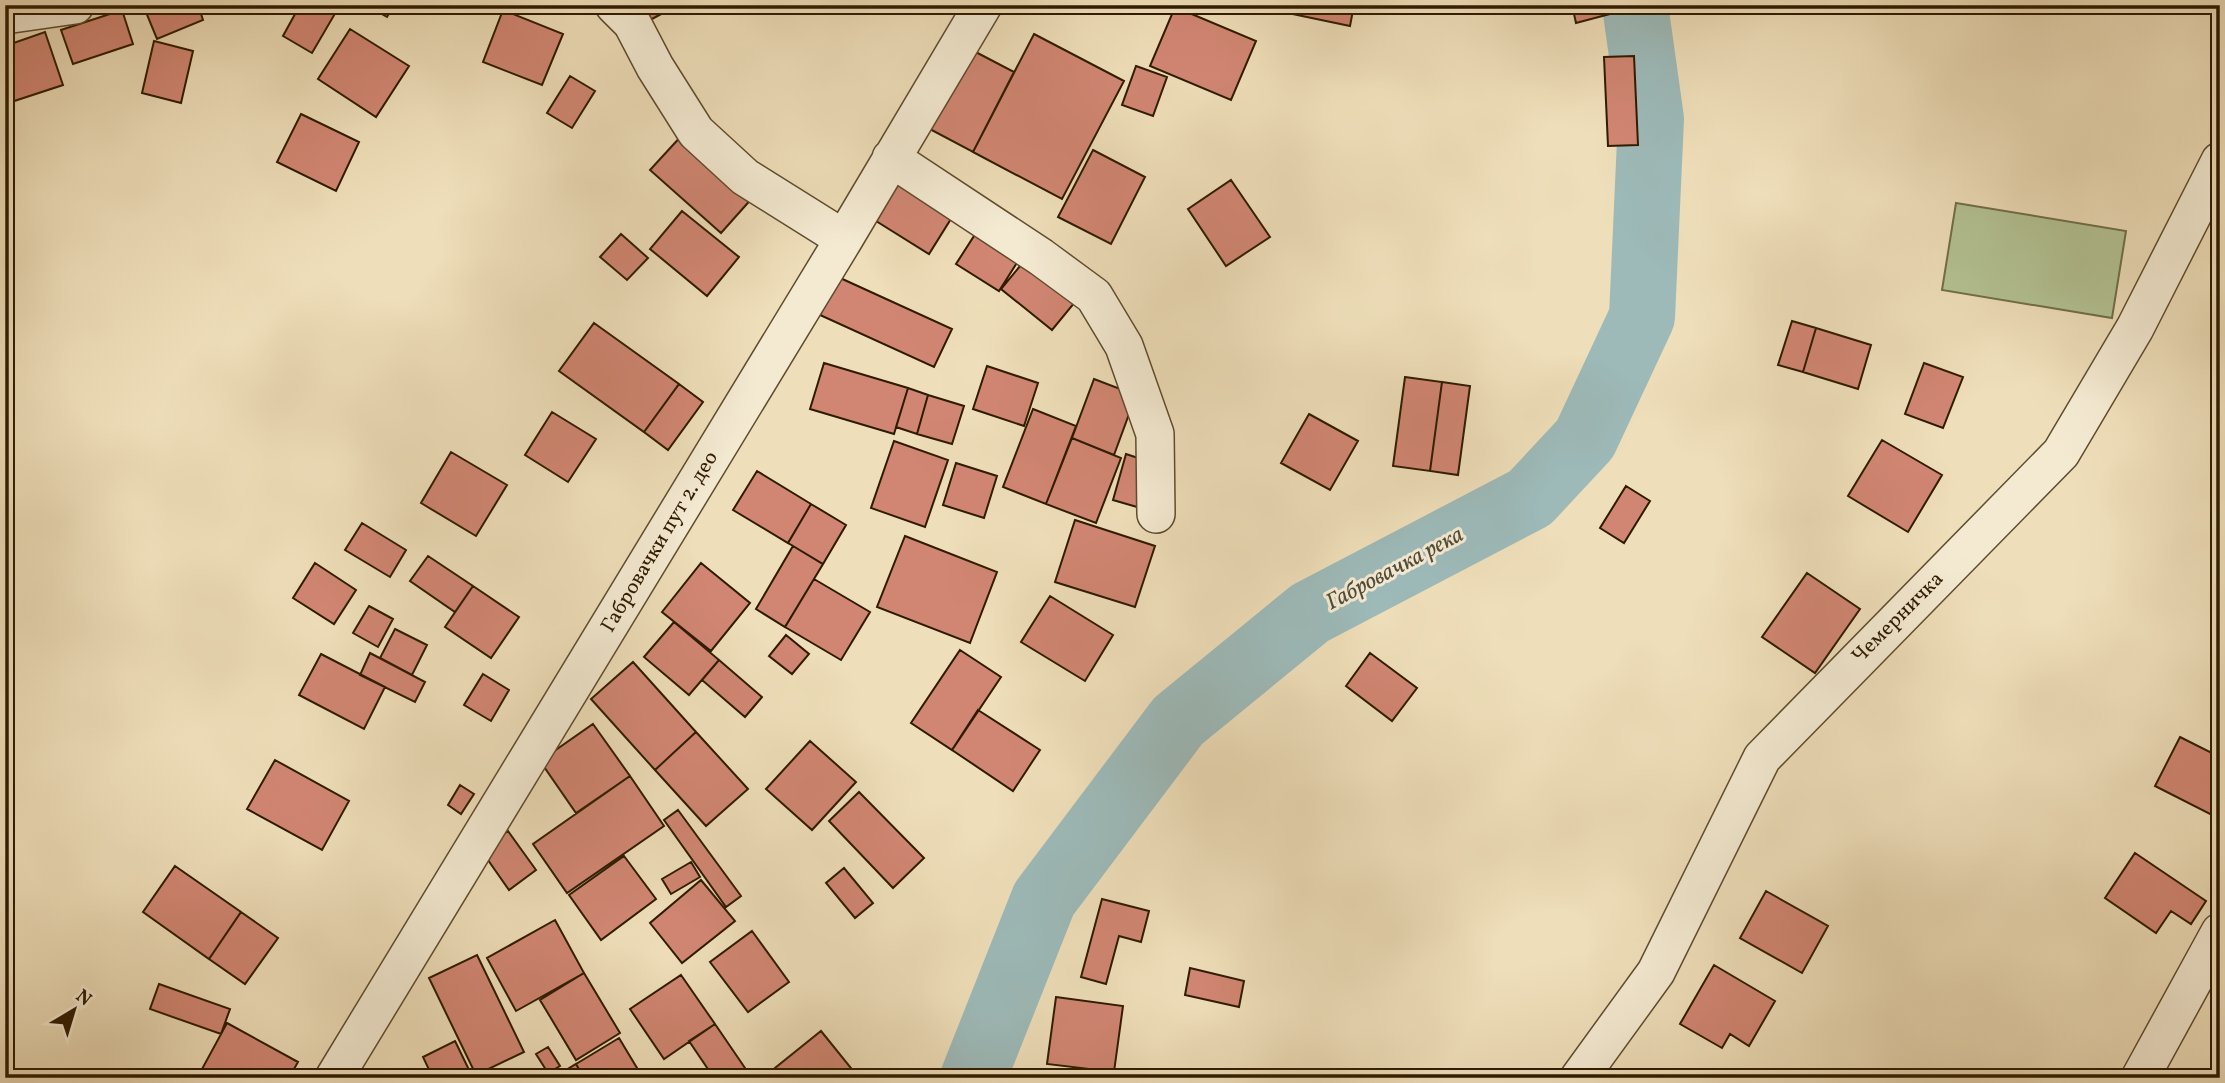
<svg xmlns="http://www.w3.org/2000/svg" width="2225" height="1083" font-family="Vollkorn,serif">
  <style>
    .green { fill: #b3c293; stroke: #716e4a; stroke-width: 2 }
    .lines { fill: none; stroke-linecap: round; stroke-linejoin: round }
    .river { stroke: #9dbab9; stroke-width: 66 }
    .building { fill: #d18673; stroke: #2f1b00; stroke-width: 2 }
    .street-casing { stroke: #5f4c2e; stroke-width: 40 }
    .street { stroke: #f4ead2; stroke-width: 37 }
    .labels { text-anchor: middle; dominant-baseline: central; stroke-width: 6; stroke-linejoin: round; paint-order: stroke }
    .street-label { font-size: 21px; fill: #2f1b00; stroke: #f4ead2 }
    .water-label { font-size: 23px; font-style: italic; fill: #504b38; stroke: #f4ead2 }
  </style>
  <rect width="100%" height="100%" fill="#eedeb9"/>
  <filter id="stains"><feTurbulence type="fractalNoise" baseFrequency=".00286" numOctaves="4"/><feColorMatrix values="0 0 0 0 .2 0 0 0 0 .09 0 0 0 0 .02 0 0 0 .5 -.17"/></filter>
  <radialGradient id="worn" r=".72"><stop offset=".6" stop-color="#630" stop-opacity="0"/><stop offset="1" stop-color="#630" stop-opacity=".3"/></radialGradient>
  <path class="green" d="M1956,203L2126,231L2112,318L1942,290Z"/>
  <g class="lines">
    <path class="river" d="M973,1078L1044,899L1178,721L1310,613L1530,498L1585,439L1642,317L1651,119L1635,5"/>
  </g>
  <path class="building" d="M143,5H198L203,20L157,39Z
    M264,5H288L285,13Z
    M300,5H340L312,53L283,36Z
    M366,5H394L387,17Z
    M643,5H678L650,20Z
    M1279,5H1354L1350,26L1278,11Z
    M1572,5H1608L1610,14L1576,23Z
    M2197,5H2220V13L2217,17Z
    M1175,7L1256,41L1231,100L1150,66Z
    M122,10L133,44L73,64L61,30Z
    M503,10L563,34L542,85L483,62Z
    M350,29L409,66L376,117L318,79Z
    M45,32L63,85L5,104V46Z
    M1034,34L1124,81L1062,199L973,152Z
    M154,41L193,51L181,103L142,93Z
    M968,48L1014,72L973,152L926,127Z
    M1634,56L1638,145L1608,146L1604,57Z
    M1136,66L1167,77L1153,116L1122,105Z
    M570,76L595,91L572,128L547,113Z
    M301,114L359,142L336,191L277,162Z
    M684,133L754,196L721,233L650,170Z
    M1093,150L1145,177L1111,244L1058,217Z
    M898,168L959,206L929,254L868,216Z
    M1231,180L1270,237L1226,266L1188,209Z
    M682,211L739,257L707,296L650,249Z
    M983,222L1025,250L999,291L956,264Z
    M621,234L648,258L627,280L600,257Z
    M1030,254L1080,296L1052,330L1001,289Z
    M838,277L952,329L934,367L820,315Z
    M1792,321L1816,328L1803,372L1778,365Z
    M594,323L679,384L644,432L559,371Z
    M1816,328L1871,345L1858,389L1803,372Z
    M824,363L908,388L894,434L810,409Z
    M1924,363L1963,377L1943,428L1905,414Z
    M987,366L1038,383L1024,426L973,409Z
    M1405,377L1442,382L1430,471L1393,466Z
    M1094,379L1136,395L1114,455L1072,438Z
    M1442,382L1470,386L1458,475L1430,471Z
    M679,384L703,402L668,450L644,432Z
    M908,388L928,395L917,434L896,427Z
    M928,395L964,406L952,444L917,434Z
    M1033,409L1076,426L1046,504L1003,487Z
    M552,412L596,439L568,482L525,455Z
    M1309,414L1358,441L1330,490L1281,463Z
    M1072,438L1121,458L1096,523L1046,504Z
    M1882,440L1942,475L1908,532L1848,496Z
    M894,441L948,460L925,527L871,508Z
    M451,452L507,485L476,536L421,503Z
    M1126,454L1150,462L1137,507L1113,500Z
    M956,463L997,476L984,518L943,505Z
    M757,471L811,504L788,543L733,510Z
    M1626,486L1650,501L1624,543L1600,528Z
    M811,504L846,525L823,564L788,543Z
    M1075,520L1155,546L1135,607L1055,582Z
    M362,523L406,550L390,577L345,550Z
    M905,536L997,572L970,643L877,607Z
    M793,546L823,564L785,627L756,609Z
    M428,556L473,586L455,612L410,581Z
    M315,563L356,590L334,624L293,598Z
    M701,563L750,603L711,651L662,612Z
    M1807,573L1860,609L1815,673L1762,637Z
    M814,579L870,612L841,660L785,627Z
    M473,586L519,617L491,658L445,627Z
    M1050,596L1113,635L1085,681L1021,642Z
    M369,606L393,619L378,647L353,633Z
    M674,622L719,660L689,695L644,657Z
    M395,629L427,645L412,675L380,658Z
    M786,635L809,654L792,674L769,656Z
    M960,650L1001,677L952,750L911,723Z
    M370,653L425,682L415,702L360,675Z
    M1370,653L1417,688L1392,721L1346,686Z
    M321,654L385,687L364,729L299,695Z
    M719,660L762,697L745,717L702,680Z
    M633,662L696,732L655,770L591,699Z
    M483,674L509,690L491,721L464,705Z
    M978,710L1040,750L1013,791L952,750Z
    M593,724L630,776L576,813L540,761Z
    M696,732L748,789L706,826L655,770Z
    M2180,737L2220,757V801L2212,815L2155,786Z
    M810,741L856,782L812,830L766,789Z
    M275,760L349,801L322,850L247,809Z
    M630,776L664,826L567,893L533,844Z
    M460,785L474,794L461,814L448,805Z
    M859,792L924,858L893,888L829,821Z
    M678,810L741,896L726,907L664,820Z
    M508,831L536,870L509,890L481,850Z
    M2135,853L2206,901L2191,924L2171,911L2156,933L2105,898Z
    M624,856L656,899L601,940L569,895Z
    M691,862L700,877L671,894L662,879Z
    M175,866L241,912L209,959L143,912Z
    M844,868L873,903L855,918L826,883Z
    M701,880L735,921L682,963L650,923Z
    M1766,891L1828,926L1802,973L1740,938Z
    M1102,899L1149,911L1141,942L1119,936L1106,984L1081,977Z
    M241,912L278,938L245,984L209,959Z
    M555,920L584,973L516,1011L487,958Z
    M752,931L789,982L748,1012L710,962Z
    M477,955L524,1052L476,1075L429,978Z
    M1714,965L1775,1001L1749,1046L1730,1034L1722,1048L1680,1024Z
    M1190,968L1244,981L1239,1007L1185,995Z
    M584,973L620,1033L576,1060L540,1000Z
    M681,975L715,1024L664,1059L630,1009Z
    M159,984L230,1009L221,1034L150,1009Z
    M1056,997L1123,1006L1114,1072L1047,1064Z
    M227,1023L298,1062L289,1078H218L202,1069Z
    M715,1024L745,1068L731,1078H714L689,1041Z
    M821,1031L859,1078H782L775,1068Z
    M619,1038L637,1068L621,1078H584L576,1064Z
    M455,1041L473,1078H433L423,1057Z
    M548,1047L560,1066L548,1073L536,1054Z
    M576,1064L584,1078H553Z
    M637,1068L642,1078H621Z
    M202,1069L218,1078H197Z"/>
  <g class="lines">
    <g class="street-casing">
      <path id="street" d="M614,5L632,23L655,67L696,132L745,177L844,239
        M5,15L75,5
        M891,158L1041,257L1094,296L1124,346L1155,434L1156,514
        M334,1078L844,239L983,5
        M1579,1078L1656,972L1762,758L2061,453L2135,328L2220,161
        M2140,1078L2220,932"/>
    </g>
    <use href="#street" class="street"/>
  </g>
  <g class="labels">
    <g class="street-label">
      <text transform="translate(660 542) rotate(-59)">Габровачки пут 2. део</text>
      <text transform="translate(1898 618) rotate(-45)">Чемерничка</text>
    </g>
    <g class="water-label">
      <text transform="translate(1395 569) rotate(-28)">Габровачка река</text>
    </g>
  </g>
  <rect width="2225" height="1083" fill="none" stroke="#eedeb9" stroke-width="28"/>
  <rect x="7" y="7" width="2211" height="1069" fill="none" stroke="#2f1b00" stroke-width="3.5"/>
  <rect x="14" y="14" width="2197" height="1055" fill="none" stroke="#2f1b00" stroke-width="2"/>
  <g transform="translate(74 1010) rotate(38)" stroke="#f4ead2" stroke-width="5" paint-order="stroke">
  <path d="M0-5L12 26L0 18L-12 26Z" fill="#2f1b00"/>
  <text y="-10" font-size="19" font-weight="bold" text-anchor="middle" fill="#2f1b00">N</text>
  </g>
  <rect width="100%" height="100%" filter="url(#stains)"/>
  <rect width="100%" height="100%" fill="url(#worn)"/>
</svg>
